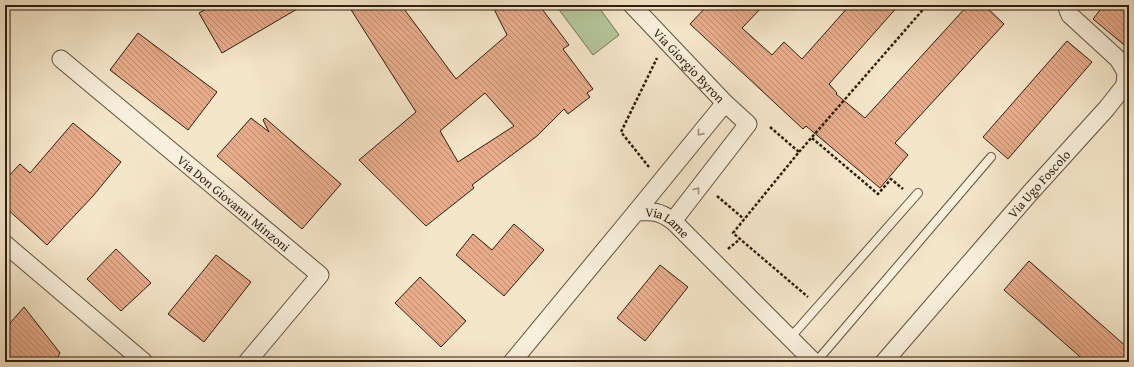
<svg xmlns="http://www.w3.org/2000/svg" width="1134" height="367" font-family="'Gentium Book Plus',serif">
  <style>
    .pitch { fill: #b6c69b; stroke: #727254 }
    .building { fill: url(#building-back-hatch); stroke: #2f1d0e; fill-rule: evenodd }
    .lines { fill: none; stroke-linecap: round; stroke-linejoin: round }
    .service-casing { stroke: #604f3d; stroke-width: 10 }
    .minor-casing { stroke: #604f3d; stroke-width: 19 }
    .path { stroke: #2f1d0e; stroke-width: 2.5; stroke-dasharray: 3 2; stroke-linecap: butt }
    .service { stroke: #f8efdc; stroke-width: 8 }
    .minor { stroke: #f8efdc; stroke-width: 17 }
    .oneway { stroke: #9e907f }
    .labels { text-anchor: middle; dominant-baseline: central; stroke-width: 4; stroke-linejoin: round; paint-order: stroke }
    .street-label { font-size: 13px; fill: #2f1d0e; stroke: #f8efdc }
  </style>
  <defs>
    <pattern id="building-back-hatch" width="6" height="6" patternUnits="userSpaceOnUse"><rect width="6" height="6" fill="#e8ac8b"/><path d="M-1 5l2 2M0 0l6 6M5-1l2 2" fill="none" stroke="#bc8b70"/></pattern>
  </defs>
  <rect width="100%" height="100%" fill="#f4e6c9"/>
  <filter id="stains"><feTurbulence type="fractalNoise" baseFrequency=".005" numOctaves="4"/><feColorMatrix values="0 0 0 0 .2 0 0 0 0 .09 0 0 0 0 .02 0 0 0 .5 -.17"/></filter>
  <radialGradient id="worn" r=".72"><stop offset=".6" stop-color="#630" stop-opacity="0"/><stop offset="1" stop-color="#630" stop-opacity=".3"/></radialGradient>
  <path class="pitch" d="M560,5H597L619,35L593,55L557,7Z"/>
  <path class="building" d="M213,5H304L222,53L199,13Z
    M348,5H401L456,79L507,35L492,5H539L569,45L563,49L593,89L587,93L590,97L568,114L564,109L537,136L472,185L474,188L426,226L359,160L416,112ZM485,93L514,126L458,162L440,131Z
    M708,5H764L742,28L772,55L784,42L802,59L850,5H899L829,84L837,93L836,94L865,118L968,5H984L1004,24L895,143L908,155L880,188L806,126L803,129L690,24Z
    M1104,5H1129V49L1093,19Z
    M138,33L217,92L188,130L110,70Z
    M1067,41L1092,62L1008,159L983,137Z
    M251,118L269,132L263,120L265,118L341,184L302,229L217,156Z
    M73,123L121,162L93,196L47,245L5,207V180L20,164L30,173Z
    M514,224L544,250L504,296L456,255L473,234L492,250Z
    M116,249L151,283L121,311L87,279Z
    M216,255L251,282L204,342L168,314Z
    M1029,261L1129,349V362H1086L1004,290Z
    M660,265L688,287L645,341L617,318Z
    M420,277L466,321L441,347L395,303Z
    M24,307L60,353L55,362H5V329Z"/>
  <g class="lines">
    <g class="service-casing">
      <path id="service" d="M790,338L918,193
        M816,362L991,157"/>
    </g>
    <g class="minor-casing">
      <g id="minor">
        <path id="s1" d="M632,5L725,103L748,124L673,221"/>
        <path id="s2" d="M61,59L320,275L247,362"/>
        <path d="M636,212L725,103"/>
        <path d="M5,244L144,362"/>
        <path id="s3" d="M512,362L636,212C653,211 659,211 673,221L814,362"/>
        <path id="s4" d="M884,362L1030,193L1107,108L1125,85L1126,72L1118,59L1070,15L1066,5"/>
      </g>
    </g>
    <path class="path" d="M770,127L799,152L733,233L808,297
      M812,138L878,194L891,179L903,189
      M799,152L927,5
      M649,167L621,132L657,58
      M717,196L744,219
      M728,249L740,239"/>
    <use href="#service" class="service"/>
    <use href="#minor" class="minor"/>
  </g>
  <defs><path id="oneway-chevron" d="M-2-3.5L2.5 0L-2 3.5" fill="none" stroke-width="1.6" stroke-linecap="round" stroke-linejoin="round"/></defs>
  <g class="oneway">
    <use href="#oneway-chevron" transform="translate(700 133) rotate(129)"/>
    <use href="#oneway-chevron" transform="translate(697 190) rotate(-52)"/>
  </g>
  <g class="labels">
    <g class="street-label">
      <text stroke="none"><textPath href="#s1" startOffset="83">Via Giorgio Byron</textPath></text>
      <text stroke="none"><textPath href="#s4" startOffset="236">Via Ugo Foscolo</textPath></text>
      <text stroke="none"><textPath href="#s2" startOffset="225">Via Don Giovanni Minzoni</textPath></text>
      <text stroke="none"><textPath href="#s3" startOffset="229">Via Lame</textPath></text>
    </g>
  </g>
  <rect width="1134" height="367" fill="none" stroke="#f4e6c9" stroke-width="20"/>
  <rect x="6" y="6" width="1122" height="355" fill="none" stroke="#2f1d0e" stroke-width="2"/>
  <rect x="10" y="10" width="1114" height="347" fill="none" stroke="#2f1d0e"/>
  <rect width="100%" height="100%" filter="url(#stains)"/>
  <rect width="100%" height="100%" fill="url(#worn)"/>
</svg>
